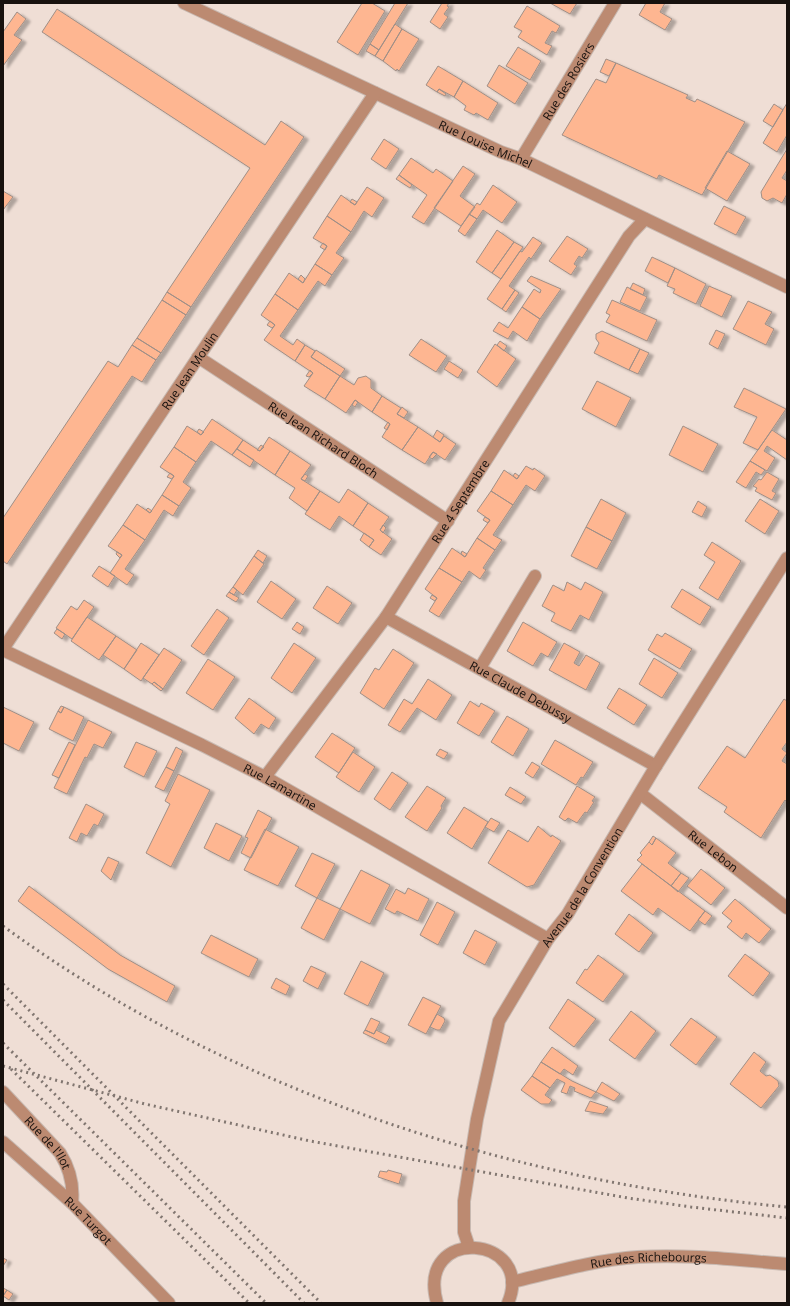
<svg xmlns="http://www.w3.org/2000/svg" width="790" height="1306" font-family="'Open Sans',sans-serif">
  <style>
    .building { fill: #feb691; stroke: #9f8f87; filter: url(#shadow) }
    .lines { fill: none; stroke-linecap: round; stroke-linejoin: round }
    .minor-casing { stroke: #c8b9b1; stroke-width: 14 }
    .minor { stroke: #bc8a71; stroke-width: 12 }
    .rail { stroke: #817670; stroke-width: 3; stroke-dasharray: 2 4; stroke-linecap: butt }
    .labels { text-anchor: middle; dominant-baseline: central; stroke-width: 3; stroke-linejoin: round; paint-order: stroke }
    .street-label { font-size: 12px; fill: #17110e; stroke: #fcebe2 }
  </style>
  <defs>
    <filter id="shadow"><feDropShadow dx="4.5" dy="2.5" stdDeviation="1" flood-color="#0004"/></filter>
  </defs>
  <rect width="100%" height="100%" fill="#efded5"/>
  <path class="building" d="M362,3H372L385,11L358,55L337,42Z
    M395,3H408L379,50L370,44Z
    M442,3H449L447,6L449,7L444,14L448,17L440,29L430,22Z
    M550,3H577L570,14Z
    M646,3H665L660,12L672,19L665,30L639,15Z
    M527,6L560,26L556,33L552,31L545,43L552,46L547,55L518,37L522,31L514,27Z
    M57,9L265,145L281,121L304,137L191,307L167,292L250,168L42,32Z
    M17,12L26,19L14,35L22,40L3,66V32Z
    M395,24L402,29L383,61L375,56Z
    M402,29L419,39L399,71L397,69L396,71L383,61Z
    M370,44L379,50L375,56L366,51Z
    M518,47L541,61L530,80L506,66Z
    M606,59L616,63L609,76L600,72Z
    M616,63L688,95L686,98L695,102L697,99L745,122L702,195L659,175L657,179L562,135L596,79L606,83Z
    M499,65L528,83L515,104L487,86Z
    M438,66L463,81L454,97L439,89L437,92L426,85Z
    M463,81L498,103L488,120L476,113L474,115L464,110L466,106L454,97Z
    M439,89L446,94L445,96L437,92Z
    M787,103V135L777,152L763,143Z
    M774,104L783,110L773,127L763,121Z
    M384,139L399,149L386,169L371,159Z
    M787,149V170L782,178L787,181V194L782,203L773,198L767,201L762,198L761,192Z
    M727,151L750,164L727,201L705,188Z
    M411,158L433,173L436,169L453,181L424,224L412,217L427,195L399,175Z
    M463,166L475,174L460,196L475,207L461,226L434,208Z
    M399,175L412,185L410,188L396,179Z
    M493,185L517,202L502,223L483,210L477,219L469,214L477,203L480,205Z
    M367,187L384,198L372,217L364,211L351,232L327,216L341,195L355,205Z
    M3,191L13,197L3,210Z
    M352,199L357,202L355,205L350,202Z
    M724,206L746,217L736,235L714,224Z
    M469,214L477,219L465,236L458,231Z
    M327,216L351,232L336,253L344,258L332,275L315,264L327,246L313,238Z
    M497,230L514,242L492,273L476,262Z
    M567,236L588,249L582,258L579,256L574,264L577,266L571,275L549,261Z
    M533,237L542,243L531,259L529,257L509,286L515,290L502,309L487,299L520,251L522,252Z
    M514,242L523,247L501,279L492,273Z
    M323,243L327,246L325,250L320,247Z
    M652,257L675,268L668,283L645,271Z
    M315,264L332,275L325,286L318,281L298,310L275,294L289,273L303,283Z
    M675,268L706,284L696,304L673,293L675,289L667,286Z
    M301,275L305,279L303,283L298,279Z
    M531,276L561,289L540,319L522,307L534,289L540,293L541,290L527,281Z
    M633,283L645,289L643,295L630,289Z
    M709,286L732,296L722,317L700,306Z
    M627,287L647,297L640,311L620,302Z
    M515,290L519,293L506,312L502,309Z
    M167,292L191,307L186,315L162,300Z
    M275,294L298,310L280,336L293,345L297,339L305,345L295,361L264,340L275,325L261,315Z
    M162,300L186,315L161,353L137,338Z
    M612,300L657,320L647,341L606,322L610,315L606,313Z
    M748,301L772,312L765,324L774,329L766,345L733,329Z
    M522,307L540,319L527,341L513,331L508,339L493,331L499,322L508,328Z
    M270,321L275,325L272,328L267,325Z
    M716,330L725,334L718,349L709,344Z
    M602,331L640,349L629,370L594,353L599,343L596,339V334Z
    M137,338L161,353L156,360L132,345Z
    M421,339L447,356L436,372L409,355Z
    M500,341L507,346L504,351L497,345Z
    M495,344L516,359L497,387L477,372Z
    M132,345L156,360L142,382L132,376L7,564L3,561V518L108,361L118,367Z
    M305,345L315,351L311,357L340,376L325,399L304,386L313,373L295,361Z
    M640,349L649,353L638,374L629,370Z
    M316,350L345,369L340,376L311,357Z
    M449,361L463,370L458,378L444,369Z
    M310,370L313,373L309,377L306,376Z
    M340,376L354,385L358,378L366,376L371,380V388L382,396L372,412L355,400L346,413L325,399Z
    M597,381L631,398L616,427L582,409Z
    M744,388L786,409L758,450L743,443L757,417L734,407Z
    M382,396L401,408L397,414L418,427L402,450L382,437L390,424L372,412Z
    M355,400L358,402L355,407L352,405Z
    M402,407L408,412L404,418L397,414Z
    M212,419L243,440L232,455L211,441L196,462L174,447L187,426L201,435Z
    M388,422L390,424L387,430L384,428Z
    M683,426L718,444L703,472L669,455Z
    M418,427L440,442L444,436L456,444L445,460L433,452L425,464L402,450Z
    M199,429L204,432L201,435L197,432Z
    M437,430L444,435L440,442L433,437Z
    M772,430L787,440V460L767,446L764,451L775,458L767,471L750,461Z
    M269,437L290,451L275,475L237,449L243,440L260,451Z
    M261,445L264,447L260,451L257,450Z
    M174,447L196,462L183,482L191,488L179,506L162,495L174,476L160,467Z
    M237,449L254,460L250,467L232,455Z
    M290,451L311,465L301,479L320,491L307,511L289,498L295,488L275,475Z
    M433,452L437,454L432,459L429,457Z
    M750,461L765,470L761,475L756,472L746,488L736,482Z
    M526,466L533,470L534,468L545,476L535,491L526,485L513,505L491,491L504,470L517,479Z
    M767,472L779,479L772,491L776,493L772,500L755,491L757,488L753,486L759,479L761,480Z
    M170,473L174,476L172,479L167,477Z
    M515,473L519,476L517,479L513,476Z
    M305,474L308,476L305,481L301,479Z
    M348,489L368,503L353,526L339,516L330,530L305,514L320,491L339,503Z
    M491,491L513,505L493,535L502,540L495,550L477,538L490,520L477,511Z
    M162,495L179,506L173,516L164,510L145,540L123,525L137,504L150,513Z
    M601,499L626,513L612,541L586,527Z
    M760,499L779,511L765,534L745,521Z
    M698,501L707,507L702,517L692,512Z
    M368,503L389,517L380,530L392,539L381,555L369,547L374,540L353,526Z
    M148,508L152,511L150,513L146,510Z
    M485,517L490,520L488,523L483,520Z
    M123,525L145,540L125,569L134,575L127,585L110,573L122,555L108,546Z
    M383,525L386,528L383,533L380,530Z
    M586,527L612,541L597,569L571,556Z
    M364,533L374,540L369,547L360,540Z
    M477,538L495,550L483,568L486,570L480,579L469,571L462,582L439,568L452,548L465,557Z
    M712,542L741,561L718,600L699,588L715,562L704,555Z
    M258,550L267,556L263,563L254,556Z
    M462,551L467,554L465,557L461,554Z
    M117,552L122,555L120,558L116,554Z
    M254,556L264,564L243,595L233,587Z
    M99,566L115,576L108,587L92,576Z
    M439,568L462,582L439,617L429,611L437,598L425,589Z
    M271,581L296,599L282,619L257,602Z
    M567,582L581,590L585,582L603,592L589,620L580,615L571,631L551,621L555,613L542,606L553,585L564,591Z
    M327,586L352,603L338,624L313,608Z
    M233,587L237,590L234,595L229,592Z
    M682,589L711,607L700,625L671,607Z
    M229,592L239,598L236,602L226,596Z
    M432,595L437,598L435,601L430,598Z
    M84,600L94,607L72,639L56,628L71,606L77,610Z
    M217,609L229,618L204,655L191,646Z
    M87,617L116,636L99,660L71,641Z
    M297,622L304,627L300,634L292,629Z
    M523,622L557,642L548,657L541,653L533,666L507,651Z
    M57,629L65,634L62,639L54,633Z
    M665,633L692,649L680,669L648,650L657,634L662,637Z
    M116,636L137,650L124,669L103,655Z
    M141,643L159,655L141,681L124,669Z
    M294,643L316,658L292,693L271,678Z
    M564,643L580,652L574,663L579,666L586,655L600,663L586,690L549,670Z
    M164,648L182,660L163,689L154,682L152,684L143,678Z
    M393,649L414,663L384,709L360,693L375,668L379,670Z
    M654,658L678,673L662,698L639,684Z
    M208,659L235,677L213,710L186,693Z
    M428,679L452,695L436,720L417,708L400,732L388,725L404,699L412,704Z
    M154,682L163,689L161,691L152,684Z
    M619,688L647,705L634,725L607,708Z
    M249,698L276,718L269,729L261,724L254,734L235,718Z
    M784,699L787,701V742L782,749L787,753L782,761L787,764V802L785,800L761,838L724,812L727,807L698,788L727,746L745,758Z
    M470,701L479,707L481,703L495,711L479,736L457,723Z
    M61,706L64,707L61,713L58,711Z
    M3,707L34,722L19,751L3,743Z
    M64,707L84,717L73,741L49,729L58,711L61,713Z
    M507,716L529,729L513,756L491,742Z
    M88,720L112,732L103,748L94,744L87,758L85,757L67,794L54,788Z
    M332,733L355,748L339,773L315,757Z
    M555,740L593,762L583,778L581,777L576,785L541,764Z
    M69,742L75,745L59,778L52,775Z
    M136,742L157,751L144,777L124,767Z
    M176,747L183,751L174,771L166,767Z
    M440,749L448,753L444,759L436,755Z
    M353,752L375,767L359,792L336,777Z
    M532,762L540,767L533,778L525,773Z
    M166,767L174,771L164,791L155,787Z
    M392,772L408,783L390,810L374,799Z
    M178,774L210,790L171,867L146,853L170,804L165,801Z
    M427,786L446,798L441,806L442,808L427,831L405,817Z
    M577,786L595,797L592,801L594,802L587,813L585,812L577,823L568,818L565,821L559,817Z
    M510,787L526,797L521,804L505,795Z
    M86,804L104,814L98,826L94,824L87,836L81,833L77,842L69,838Z
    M464,807L488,822L472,849L447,833Z
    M258,810L272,818L251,858L241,853L248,838L245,837Z
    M491,818L500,823L494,832L485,827Z
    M216,823L242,836L229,861L204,848Z
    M538,826L551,837L552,835L561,841L534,885L527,887L488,863L508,830L528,842Z
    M265,829L299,847L278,886L244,870Z
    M653,836L656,838L652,845L649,842Z
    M656,838L676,853L668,863L681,873L671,886L637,860L642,855L640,853L649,842L652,845Z
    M312,853L335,864L317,898L295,886Z
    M108,857L119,862L111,880L101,871Z
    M642,864L705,911L690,931L658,908L653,915L621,891Z
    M701,869L725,888L711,905L687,886Z
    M361,870L390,885L370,924L340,909Z
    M681,873L689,878L678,892L671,886Z
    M29,886L120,955L175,986L167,1002L108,969L18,901Z
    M408,888L429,899L418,921L397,911L395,914L385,909L396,889L405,894Z
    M317,898L340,909L324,940L301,928Z
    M735,899L771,929L759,943L746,933L742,939L727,927L732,921L722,913Z
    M437,902L455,912L438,945L420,935Z
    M705,911L712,916L705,925L698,920Z
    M629,914L653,933L639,952L615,934Z
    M475,930L497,942L485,965L463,953Z
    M211,935L258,959L249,977L201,953Z
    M745,954L770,973L753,996L728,976Z
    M598,955L624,974L603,1002L576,983L585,969L587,970Z
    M361,961L384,973L368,1006L344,994Z
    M311,966L326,973L318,989L303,981Z
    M276,978L290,986L286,995L271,988Z
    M423,997L441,1006L426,1034L408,1025Z
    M568,999L596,1019L574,1047L549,1028Z
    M631,1011L656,1031L635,1059L609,1040Z
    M437,1014L444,1018L445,1021L440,1030H437L430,1027Z
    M371,1018L380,1022L374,1034L365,1030Z
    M691,1018L717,1037L696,1065L670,1045Z
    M365,1030L374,1034L376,1030L390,1037L386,1044L363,1033Z
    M552,1047L578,1066L573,1075L564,1069L560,1074L541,1062Z
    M754,1052L766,1062L760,1071L766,1076L770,1075L778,1081L779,1086L761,1108L730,1084Z
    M541,1062L572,1081L596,1092L591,1098L574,1091L575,1088L570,1086L567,1094L561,1092L565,1083L557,1079L550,1088L532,1076Z
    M532,1076L550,1088L545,1095L552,1100L549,1104H541L521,1090Z
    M602,1082L620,1094L614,1101L596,1092Z
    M590,1101L608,1107L603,1114L585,1111Z
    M388,1170L402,1174L399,1184L378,1177L380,1171L387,1172Z
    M3,1258L7,1260L3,1266Z
    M3,1288L7,1290L3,1296Z
    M7,1290L13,1294L9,1300L3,1296Z"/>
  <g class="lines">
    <g class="minor-casing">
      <g id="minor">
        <path id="s1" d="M184,3L501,152L521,159L787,287"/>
        <path id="s2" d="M521,159L615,3"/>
        <path id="s3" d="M198,357L448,521"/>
        <path id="s4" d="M386,617L656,766"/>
        <path id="s5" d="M3,649L375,93"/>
        <path id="s6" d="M3,650L202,745L265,777L548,939"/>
        <path d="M480,668L535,576"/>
        <path id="s7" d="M265,777L386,617L629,236L645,219"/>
        <path id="s8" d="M641,794L787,908"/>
        <path id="s9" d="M3,1092L60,1153C70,1169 74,1184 72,1203"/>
        <path id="s10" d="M3,1142L72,1203L169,1303"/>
        <path id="s11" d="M469,1247L464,1232V1201L477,1119L499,1021L548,939L567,915L656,766L787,558"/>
        <path id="s12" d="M512,1282C554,1272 595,1260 638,1257C688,1254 737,1260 787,1264"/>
        <path d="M437,1303C415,1224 536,1235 508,1303"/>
      </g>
    </g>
    <use href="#minor" class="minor"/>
    <path class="rail" d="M3,926C230,1092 509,1181 787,1207
      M3,984L321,1303
      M3,1000L304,1303
      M3,1043L266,1303
      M3,1066L145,1104L310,1141L628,1198L691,1207L787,1218
      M11,1069L249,1303"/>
  </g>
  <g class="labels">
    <g class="street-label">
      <text stroke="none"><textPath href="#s2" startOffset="91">Rue des Rosiers</textPath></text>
      <text stroke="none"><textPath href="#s1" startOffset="333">Rue Louise Michel</textPath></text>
      <text stroke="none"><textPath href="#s5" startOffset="335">Rue Jean Moulin</textPath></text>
      <text stroke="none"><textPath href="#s3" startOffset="150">Rue Jean Richard Bloch</textPath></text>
      <text stroke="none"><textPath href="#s7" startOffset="338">Rue 4 Septembre</textPath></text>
      <text stroke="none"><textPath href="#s4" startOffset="154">Rue Claude Debussy</textPath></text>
      <text stroke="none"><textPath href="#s6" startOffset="309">Rue Lamartine</textPath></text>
      <text stroke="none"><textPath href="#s8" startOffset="92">Rue Lebon</textPath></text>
      <text stroke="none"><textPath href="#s11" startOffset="388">Avenue de la Convention</textPath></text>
      <text stroke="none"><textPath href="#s9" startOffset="68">Rue de l'Ilot</textPath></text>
      <text stroke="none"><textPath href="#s10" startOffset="116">Rue Turgot</textPath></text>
      <text stroke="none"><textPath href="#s12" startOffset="139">Rue des Richebourgs</textPath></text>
    </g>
  </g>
  <rect width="790" height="1306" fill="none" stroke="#17110e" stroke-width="8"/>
</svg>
